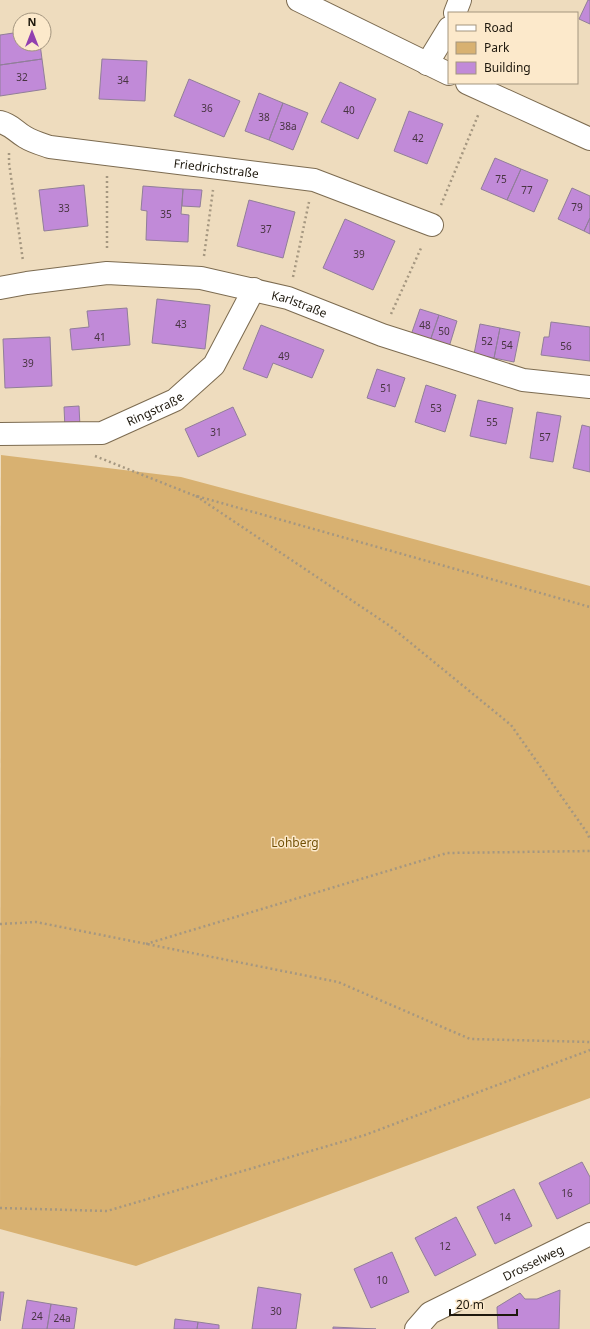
<svg xmlns="http://www.w3.org/2000/svg" width="590" height="1329" font-family="'Noto Sans',sans-serif">
  <style>
    .green { fill: #d8b171 }
    .building { fill: #c18ad8; stroke: #917e99 }
    .lines { fill: none; stroke-linecap: round; stroke-linejoin: round }
    .minor-casing { stroke: #7c6b50; stroke-width: 24 }
    .major-casing { stroke: #7c6b50; stroke-width: 24 }
    .path { stroke: #a59780; stroke-width: 2.5; stroke-dasharray: 2 3; stroke-linecap: butt }
    .minor { stroke: #fff; stroke-width: 22 }
    .major { stroke: #fff; stroke-width: 22 }
    .labels { text-anchor: middle; dominant-baseline: central; stroke-width: 3; stroke-linejoin: round; paint-order: stroke }
    .number-label { font-size: 10px; fill: #473440 }
    .street-label { font-size: 12px; fill: #1e180d; stroke: #fce9cb }
    .park-label { font-size: 12px; fill: #735106; stroke: #fce9cb }
  </style>
  <rect width="100%" height="100%" fill="#eedcbe"/>
  <path class="green" d="M1,455L181,477L590,586V1098L136,1266L0,1229Z"/>
  <path class="building" d="M588,0H590V24L579,19Z
    M20,32V44H40L42,59L0,65V35Z
    M42,59L46,89L0,96V65Z
    M102,59L147,61L145,101L99,99Z
    M189,79L240,101L224,137L174,116Z
    M340,82L376,99L358,139L321,122Z
    M259,93L283,103L269,140L245,131Z
    M283,103L308,113L293,150L269,140Z
    M409,111L443,124L427,164L394,151Z
    M495,158L521,169L507,200L481,189Z
    M521,169L548,180L534,212L507,200Z
    M84,185L88,226L44,231L39,190Z
    M143,186L183,189L181,214L189,215L188,242L146,240L147,211L141,210Z
    M572,188L590,196V218L584,231L558,219Z
    M183,189L202,190L200,207L182,206Z
    M249,200L295,212L283,258L237,246Z
    M590,218V234L584,231Z
    M345,219L395,241L373,290L323,268Z
    M157,299L210,305L205,349L152,343Z
    M127,308L130,345L72,350L70,329L89,327L87,311Z
    M420,309L439,315L430,341L411,335Z
    M439,315L457,321L449,347L430,341Z
    M551,322L590,327V361L541,355L544,337H549Z
    M480,324L500,328L494,358L474,354Z
    M261,325L324,350L312,378L273,363L267,378L243,369Z
    M500,328L520,332L514,362L494,358Z
    M50,337L52,386L5,388L3,339Z
    M377,369L405,378L395,407L367,398Z
    M426,385L456,395L445,432L415,422Z
    M478,400L513,408L506,444L470,436Z
    M79,406L80,427L65,429L64,407Z
    M233,407L246,435L198,457L185,429Z
    M537,412L561,416L553,462L530,458Z
    M582,425L590,427V472L573,468Z
    M582,1162L590,1177V1203L557,1219L539,1183Z
    M514,1189L532,1226L495,1244L477,1207Z
    M456,1217L476,1255L435,1276L415,1238Z
    M392,1252L409,1292L371,1308L354,1269Z
    M258,1287L301,1294L296,1329H252Z
    M560,1290L559,1329H498L497,1307L520,1293L525,1299H537Z
    M0,1292H4L0,1321Z
    M27,1300L51,1304L47,1329H22Z
    M51,1304L77,1308L74,1329H47Z
    M175,1319L198,1322L197,1329H174Z
    M198,1322L219,1325V1329H197Z
    M333,1327L376,1329H333Z"/>
  <g class="lines">
    <g class="minor-casing">
      <g id="minor">
        <path d="M455,13L460,0"/>
        <path d="M427,64L449,28"/>
        <path id="s1" d="M0,122C12,125 15,131 25,137C33,142 41,144 50,147L314,180L432,225"/>
        <path id="s2" d="M0,288L27,283L107,273L201,278L288,298L382,335L523,380L590,387"/>
        <path id="s3" d="M0,434L102,433L175,400L214,365L254,289"/>
        <path id="s4" d="M416,1329L430,1313L590,1234"/>
      </g>
    </g>
    <g class="major-casing">
      <path id="major" d="M298,0L449,74
        M467,83L590,139"/>
    </g>
    <path class="path" d="M9,153V163L23,261
      M107,176V251
      M441,205L479,113
      M204,256L213,190
      M293,277L309,202
      M391,314L422,246
      M95,456L193,495L590,607
      M196,496L390,626L511,725L588,834L590,840
      M0,924L36,922L338,982L470,1039L590,1042
      M146,944L447,853L590,851
      M0,1208L107,1211L365,1135L590,1050"/>
    <use href="#minor" class="minor"/>
    <use href="#major" class="major"/>
  </g>
  <g class="labels">
    <g class="number-label">
      <text x="22" y="77">32</text>
      <text x="123" y="80">34</text>
      <text x="207" y="108">36</text>
      <text x="349" y="110">40</text>
      <text x="264" y="117">38</text>
      <text x="288" y="126">38a</text>
      <text x="418" y="138">42</text>
      <text x="501" y="179">75</text>
      <text x="527" y="190">77</text>
      <text x="577" y="207">79</text>
      <text x="64" y="208">33</text>
      <text x="166" y="214">35</text>
      <text x="266" y="229">37</text>
      <text x="359" y="254">39</text>
      <text x="181" y="324">43</text>
      <text x="425" y="325">48</text>
      <text x="444" y="331">50</text>
      <text x="100" y="337">41</text>
      <text x="487" y="341">52</text>
      <text x="507" y="345">54</text>
      <text x="566" y="346">56</text>
      <text x="284" y="356">49</text>
      <text x="28" y="363">39</text>
      <text x="386" y="388">51</text>
      <text x="436" y="408">53</text>
      <text x="492" y="422">55</text>
      <text x="216" y="432">31</text>
      <text x="545" y="437">57</text>
      <text x="567" y="1193">16</text>
      <text x="505" y="1217">14</text>
      <text x="445" y="1246">12</text>
      <text x="382" y="1280">10</text>
      <text x="276" y="1311">30</text>
      <text x="37" y="1316">24</text>
      <text x="62" y="1318">24a</text>
    </g>
    <g class="street-label">
      <text stroke="none"><textPath href="#s1" startOffset="224">Friedrichstraße</textPath></text>
      <text stroke="none"><textPath href="#s2" startOffset="304">Karlstraße</textPath></text>
      <text stroke="none"><textPath href="#s3" startOffset="160">Ringstraße</textPath></text>
      <text stroke="none"><textPath href="#s4" startOffset="136">Drosselweg</textPath></text>
    </g>
    <g class="park-label">
      <text x="295" y="842">Lohberg</text>
    </g>
  </g>
  <rect x="448" y="12" width="130" height="72" fill="#fce9cb" stroke="#a3957f"/>
  <rect x="456" y="25" width="20" height="6" fill="#ffffff" stroke="#a3957f"/>
  <text x="484" y="32" font-size="12" fill="#1e180d">Road</text>
  <rect x="456" y="42" width="20" height="12" fill="#d8b171" stroke="#a3957f"/>
  <text x="484" y="52" font-size="12" fill="#1e180d">Park</text>
  <rect x="456" y="62" width="20" height="12" fill="#c18ad8" stroke="#a3957f"/>
  <text x="484" y="72" font-size="12" fill="#1e180d">Building</text>
  <g transform="translate(32 32)"><circle r="19" fill="#fce9cb" stroke="#a3957f"/>
  <path d="M0-3L7 15L0 10L-7 15Z" fill="#9240b0"/>
  <text y="-6" font-size="11" font-weight="bold" text-anchor="middle" fill="#1e180d">N</text>
  </g>
  <path d="M450 1309v6h67v-6" fill="none" stroke="#1e180d" stroke-width="2"/>
  <text x="456" y="1309" font-size="12" fill="#1e180d" stroke="#fce9cb" stroke-width="3" paint-order="stroke">20 m</text>
</svg>
